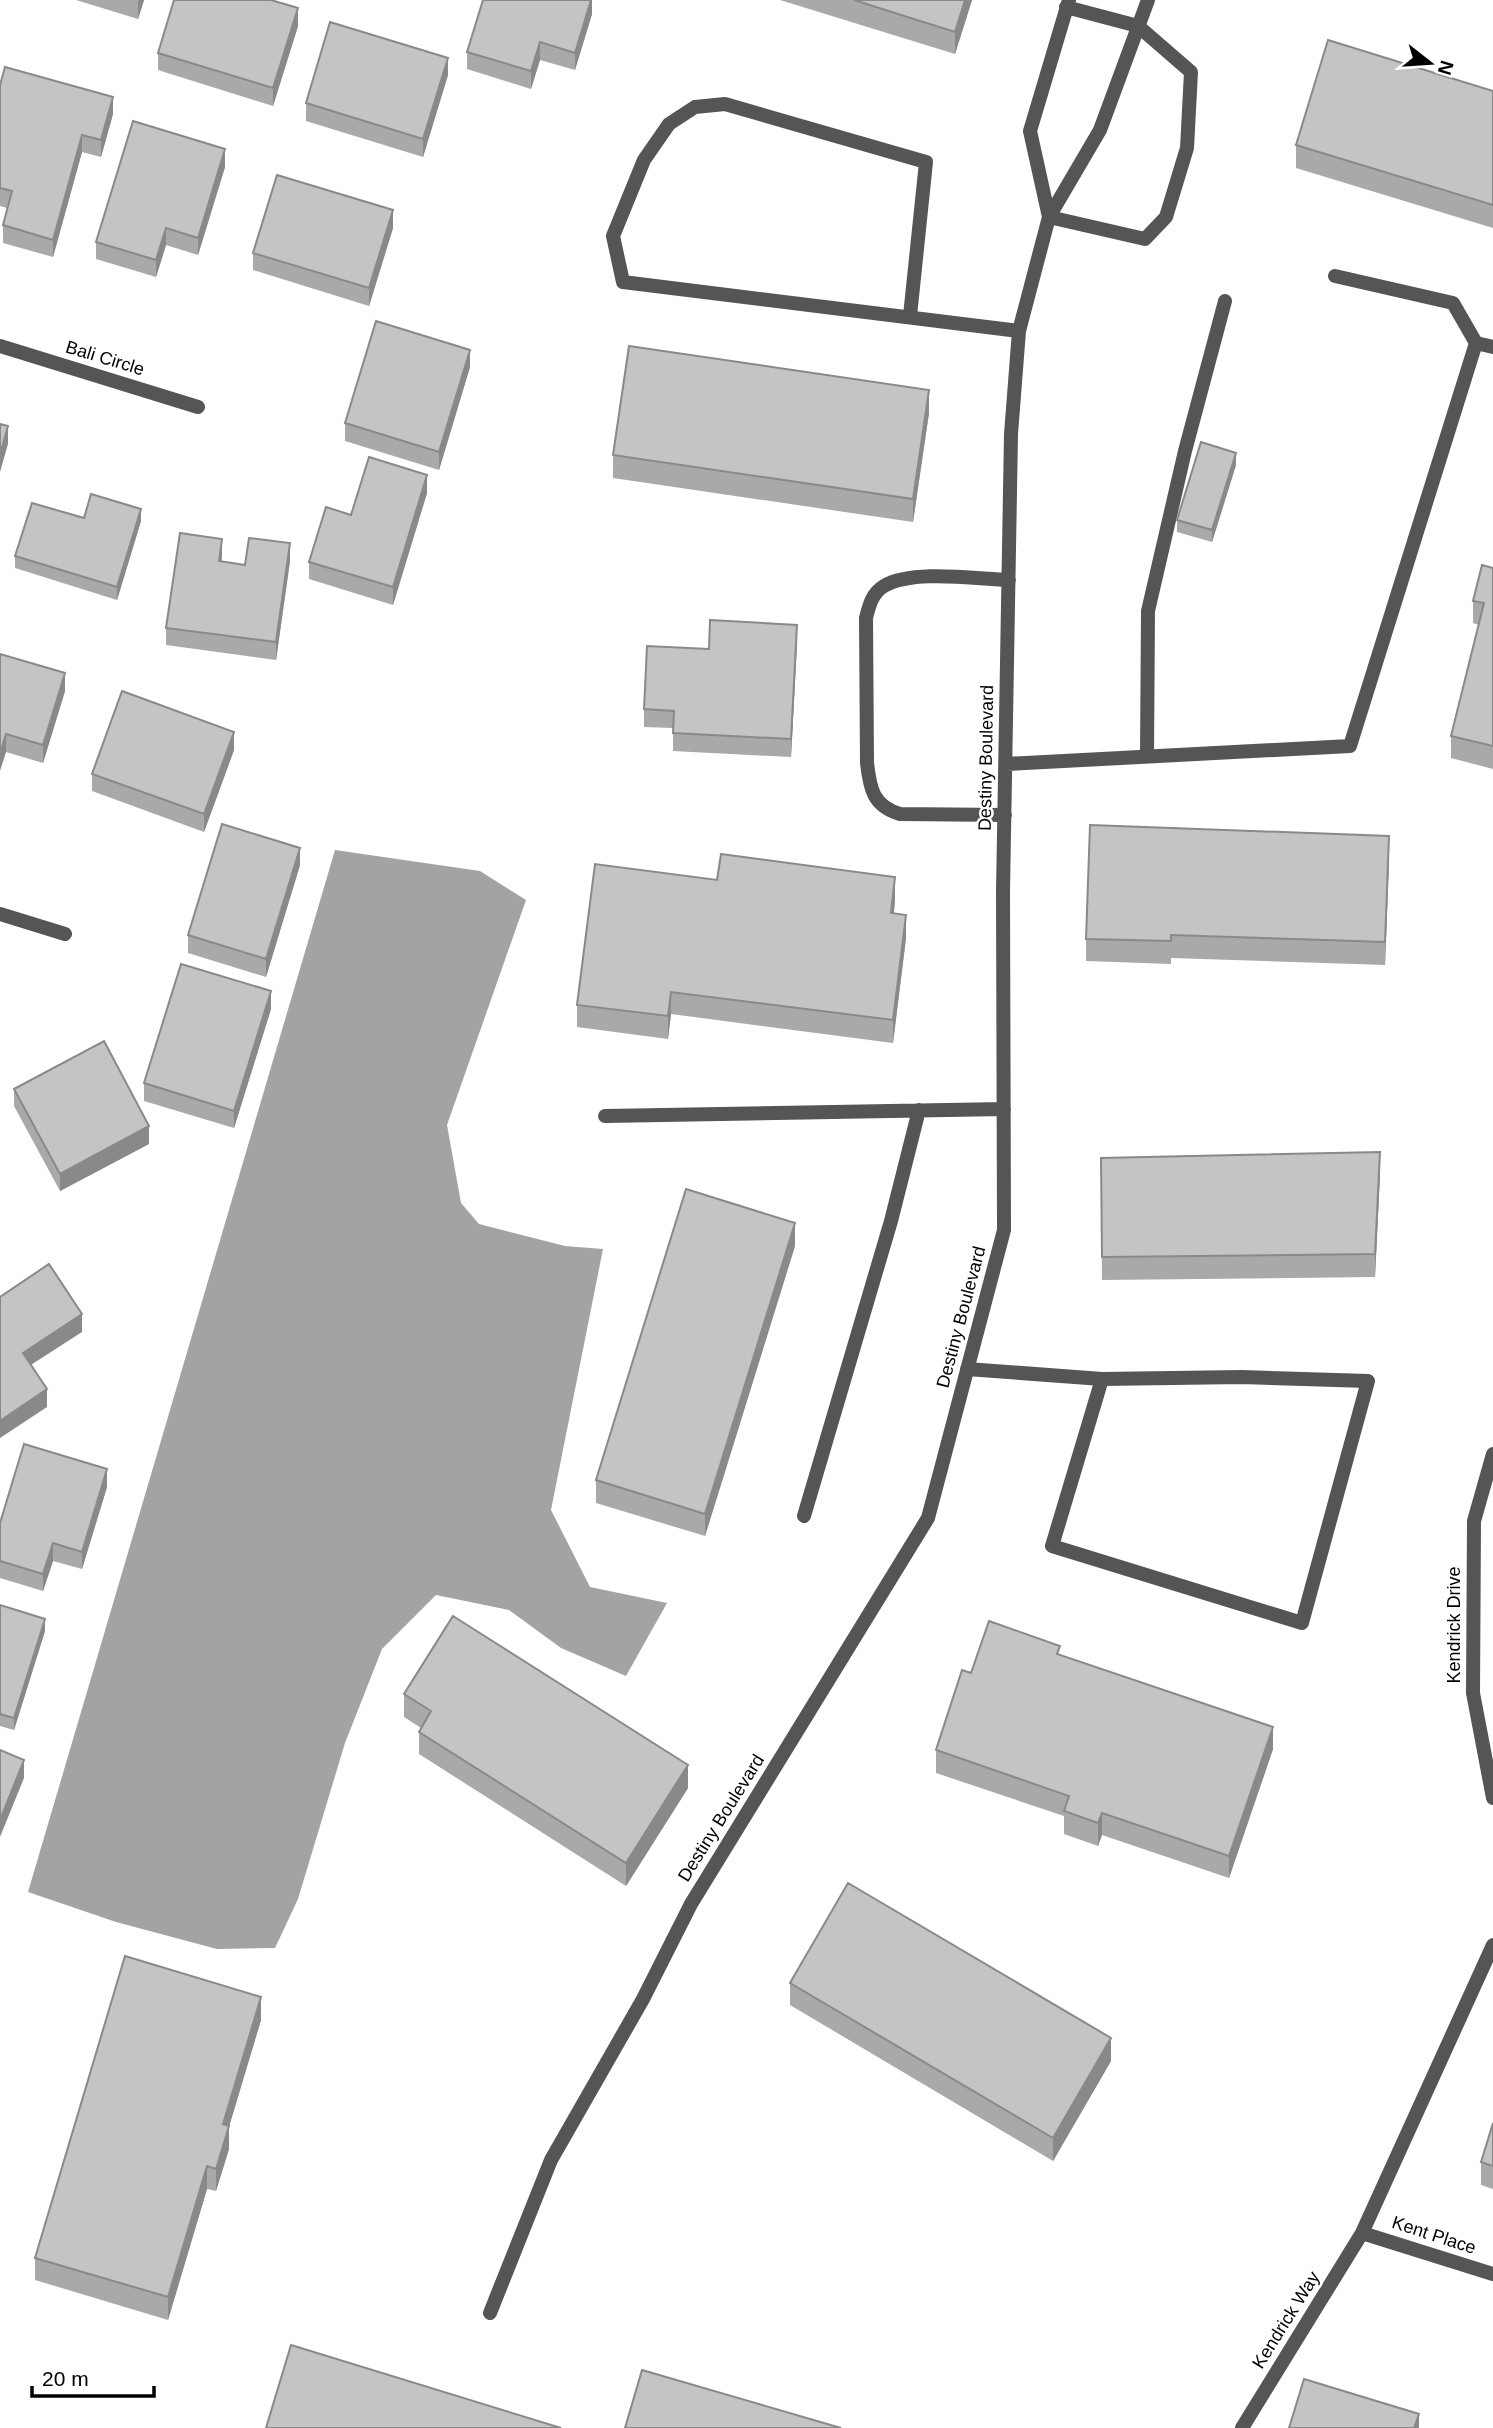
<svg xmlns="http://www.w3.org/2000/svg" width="1493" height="2428" font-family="Arial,sans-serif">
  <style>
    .water { fill: #a3a3a3 }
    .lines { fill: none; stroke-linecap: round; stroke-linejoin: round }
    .service { stroke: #555; stroke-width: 14 }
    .minor { stroke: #555; stroke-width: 14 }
    .wall { fill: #a9a9a9 }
    .shaded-wall { fill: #898989 }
    .building { fill: #c4c4c4; stroke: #898989; stroke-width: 2 }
    .labels { text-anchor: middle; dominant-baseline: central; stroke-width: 5; stroke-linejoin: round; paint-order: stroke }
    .street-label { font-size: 18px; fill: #000; stroke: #fff }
  </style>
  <rect width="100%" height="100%" fill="#fff"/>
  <path class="water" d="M335,850L480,871L526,900L447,1125L461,1203L479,1224L565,1246L603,1249L551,1510L590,1587L667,1603L626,1676L561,1648L509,1610L436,1595L382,1649L345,1743L298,1899L275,1948L217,1949L116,1922L28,1892Z"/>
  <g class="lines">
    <path class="service" d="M1049,217L1145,239L1166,217L1187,148L1191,72L1138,26L1066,7
      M1049,217L1030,131L1069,0
      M1335,276L1453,303L1476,343
      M910,316L926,162L725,104L695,107L669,124L644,160L613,236L623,282L1019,331
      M1147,756L1148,611L1185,451L1225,301
      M1006,764L1350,746L1476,343L1493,347
      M1005,815L900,814C873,806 870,789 867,763L866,618C869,606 872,593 884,586C913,569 976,579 1009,580
      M605,1116L1004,1109
      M967,1369L1102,1379L1052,1546L1302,1623L1368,1381L1242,1377L1102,1379
      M1493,1454L1474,1521L1473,1693L1493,1798
      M804,1516L891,1221L919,1110
      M1362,2233L1493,2274
      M490,2313L551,2160L643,1999L691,1904L928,1518L1004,1230L1003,891L1011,434L1019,331L1049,217L1100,130L1148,0
      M1242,2428L1362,2233L1493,1945"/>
    <path class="minor" d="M0,346L198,407
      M0,914L65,934"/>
  </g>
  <path class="wall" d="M76,0H144L138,19Z
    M592,0V14L575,70L540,60L531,89L467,69V52Z
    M780,0H972L955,54Z
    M298,26L273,106L158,70V53Z
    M448,75L423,157L306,121V103Z
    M0,85L113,114L101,157L82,152L53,257L3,243V225L7,208L0,206Z
    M1493,91V228L1296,168V145Z
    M225,167L198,255L166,245L156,277L96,259V242Z
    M393,228L369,306L253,270V253Z
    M470,367L439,470L345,441V423Z
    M929,413L913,522L613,478V455Z
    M1236,465L1212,542L1177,532V520Z
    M427,493L393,605L309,579V562L351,515Z
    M84,518L141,521L117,600L15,568V556Z
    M222,557L221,561L245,565L290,561L276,660L166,645V628Z
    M1493,568V769L1451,758V736L1479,625L1473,623V601Z
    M797,642L791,757L673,751V728L644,727V709L709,649Z
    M0,654L65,691L43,763L6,752Z
    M234,750L204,832L92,791V774Z
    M1389,858L1385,965L1171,958V964L1086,961V939Z
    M300,865L266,977L188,953V935Z
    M717,880L895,900L894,914L906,938L893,1043L671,1014L668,1039L577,1027V1005Z
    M271,1009L234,1128L144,1101V1083Z
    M14,1089L149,1144L60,1191L14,1106Z
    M1101,1158L1380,1174L1375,1277L1102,1280Z
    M795,1246L705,1536L596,1503V1480Z
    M107,1487L82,1569L53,1561L43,1591L0,1578V1523Z
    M0,1605L45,1631L14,1730L0,1726Z
    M1060,1655L1273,1749L1229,1878L1102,1835L1098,1846L1064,1834V1816L936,1773V1750L971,1673Z
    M404,1694L688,1788L626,1886L419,1754V1732L421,1728L404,1717Z
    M790,1983L1111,2061L1053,2161L790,2005Z
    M261,2020L229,2126V2149L216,2191L207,2189L168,2320L35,2280V2258Z
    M1493,2123V2189L1481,2185V2162Z"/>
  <path class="shaded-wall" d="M139,0H144L138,19V1Z
    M591,0H592V14L575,70V53Z
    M965,0H972L955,54V32Z
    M298,8V26L273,106V88Z
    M540,42V60L531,89V71Z
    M448,58V75L423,157V139Z
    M113,97V114L101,157V140Z
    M82,135V152L53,257V240Z
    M225,149V167L198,255V238Z
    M393,210V228L369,306V288Z
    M166,228V245L156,277V260Z
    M470,350V367L439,470V452Z
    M929,390V413L913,522V499Z
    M8,426V444L0,472V455Z
    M1236,453V465L1212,542V530Z
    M427,475V493L393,605V587Z
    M141,509V521L117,600V587Z
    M222,539V557L219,579V561Z
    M290,543V561L276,660V642Z
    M797,625V642L791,757V739Z
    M65,673V691L43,763V745Z
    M234,732V750L204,832V814Z
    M6,734V752L0,771V754Z
    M1389,836V858L1385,965V942Z
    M300,848V865L266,977V959Z
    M895,877V900L891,936V913Z
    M906,915V938L893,1043V1020Z
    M271,991V1009L234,1128V1111Z
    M671,992V1014L668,1039V1016Z
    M149,1126V1144L60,1191V1174Z
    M1380,1152V1174L1375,1277V1254Z
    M795,1223V1246L705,1536V1514Z
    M82,1314V1332L23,1370V1353Z
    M47,1389V1407L0,1438V1421Z
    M107,1469V1487L82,1569V1552Z
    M53,1543V1561L43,1591V1574Z
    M45,1619V1631L14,1730V1718Z
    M1273,1727V1749L1229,1878V1856Z
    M24,1760V1778L0,1837V1820Z
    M688,1765V1788L626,1886V1863Z
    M1102,1813V1835L1098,1846V1823Z
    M261,1997V2020L223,2147V2124Z
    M1111,2038V2061L1053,2161V2138Z
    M229,2126V2149L216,2191V2169Z
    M207,2166V2189L168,2320V2297Z
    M1419,2414V2428H1414Z"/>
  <path class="building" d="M174,0H271L298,8L273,88L158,53Z
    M483,0H591L575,53L540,42L531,71L467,52Z
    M854,0H965L955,32Z
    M330,22L448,58L423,139L306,103Z
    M1328,40L1493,91V205L1296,145Z
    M5,67L113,97L101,140L82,135L53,240L3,225L12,191L0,188V85Z
    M133,121L225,149L198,238L166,228L156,260L96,242Z
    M277,175L393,210L369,288L253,253Z
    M376,321L470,350L439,452L345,423Z
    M629,346L929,390L913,499L613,455Z
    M0,424L8,426L0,455Z
    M1201,442L1236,453L1212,530L1177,520Z
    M369,457L427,475L393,587L309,562L326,507L351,515Z
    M91,494L141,509L117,587L15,556L32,503L84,518Z
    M180,533L222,539L219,561L245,565L249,538L290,543L276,642L166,628Z
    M1482,565L1493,568V746L1451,736L1484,603L1473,601Z
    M710,620L797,625L791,739L673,733L674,711L644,709L647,646L709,649Z
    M0,654L65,673L43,745L6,734L0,754Z
    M122,691L234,732L204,814L92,774Z
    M222,824L300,848L266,959L188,935Z
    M1090,825L1389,836L1385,942L1171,935V941L1086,939Z
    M721,854L895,877L891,913L906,915L893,1020L671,992L668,1016L577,1005L595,864L717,880Z
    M181,964L271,991L234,1111L144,1083Z
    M104,1041L149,1126L60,1174L14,1089Z
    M1380,1152L1375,1254L1102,1257L1101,1158Z
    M686,1189L795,1223L705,1514L596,1480Z
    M49,1264L82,1314L23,1353L47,1389L0,1421V1297Z
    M24,1444L107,1469L82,1552L53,1543L43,1574L0,1561V1523Z
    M0,1605L45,1619L14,1718L0,1714Z
    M453,1616L688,1765L626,1863L419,1732L431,1711L404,1694Z
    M989,1621L1060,1646L1057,1654L1273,1727L1229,1856L1102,1813L1098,1823L1064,1811L1069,1796L936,1750L962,1670L971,1673Z
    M0,1750L24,1760L0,1820Z
    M848,1883L1111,2038L1053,2138L790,1983Z
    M125,1956L261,1997L223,2124L229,2126L216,2169L207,2166L168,2297L35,2258Z
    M1493,2123V2166L1481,2162Z
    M291,2345L561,2428H266Z
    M642,2370L841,2428H625Z
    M1304,2379L1419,2414L1414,2428H1289Z"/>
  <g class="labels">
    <g class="street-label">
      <text transform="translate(105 358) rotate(17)">Bali Circle</text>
      <text transform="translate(986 758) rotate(-89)">Destiny Boulevard</text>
      <text transform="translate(961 1317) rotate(-75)">Destiny Boulevard</text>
      <text transform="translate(1454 1625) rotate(-90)">Kendrick Drive</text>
      <text transform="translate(721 1818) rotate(-58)">Destiny Boulevard</text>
      <text transform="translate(1434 2235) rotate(18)">Kent Place</text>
      <text transform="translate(1286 2320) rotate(-58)">Kendrick Way</text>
    </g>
  </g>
  <g transform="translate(1430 63) rotate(107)" stroke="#ffffff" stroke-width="5" paint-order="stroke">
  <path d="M0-5L12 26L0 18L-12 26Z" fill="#000000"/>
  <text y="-10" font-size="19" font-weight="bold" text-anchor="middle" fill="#000000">N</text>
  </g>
  <path d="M32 2386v10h122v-10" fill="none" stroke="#000000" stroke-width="3.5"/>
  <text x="42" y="2386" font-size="21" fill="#000000" stroke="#ffffff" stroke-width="5" paint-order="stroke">20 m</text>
</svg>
